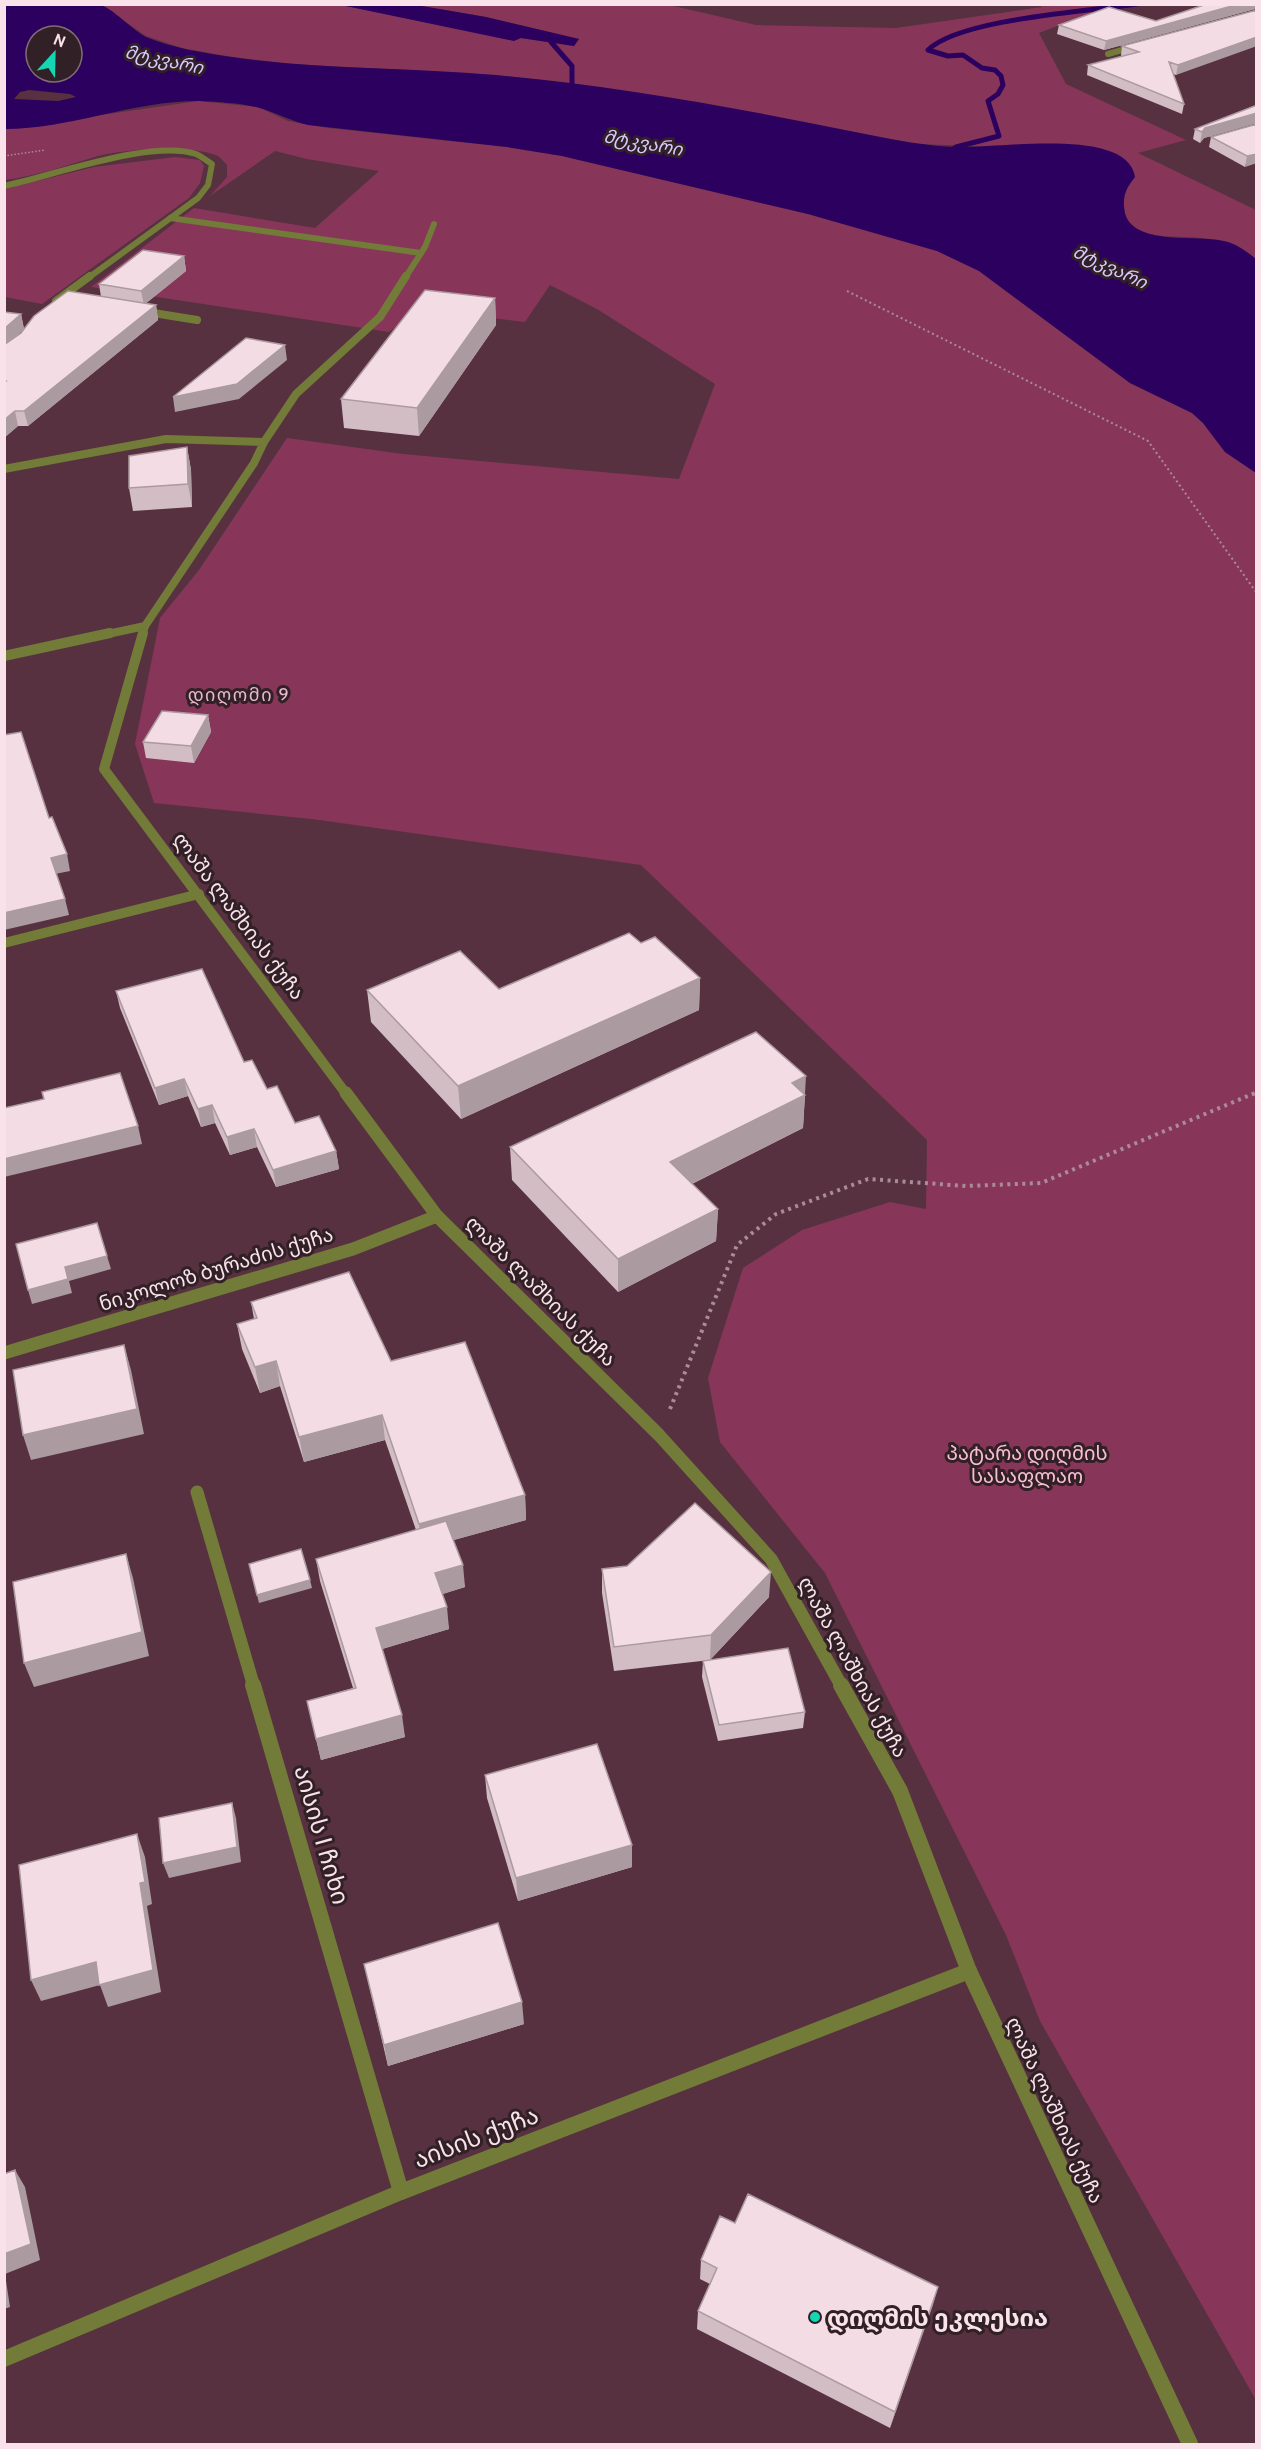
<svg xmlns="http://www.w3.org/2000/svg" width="1261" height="2449" font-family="Cabin,'Noto Sans Georgian',sans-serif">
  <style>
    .green { fill: #87365a }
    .water { fill: #2c005e; fill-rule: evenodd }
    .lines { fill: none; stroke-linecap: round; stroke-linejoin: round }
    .stream { stroke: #2c005e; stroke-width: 5 }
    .path-far3 { stroke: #aa8b97; stroke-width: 1.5; stroke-dasharray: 1.5 2; stroke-linecap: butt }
    .path-far2 { stroke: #aa8b97; stroke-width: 2; stroke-dasharray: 2 3; stroke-linecap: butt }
    .path-far1 { stroke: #aa8b97; stroke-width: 3; stroke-dasharray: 2 4; stroke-linecap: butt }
    .path { stroke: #aa8b97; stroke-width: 4; stroke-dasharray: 3 4.5; stroke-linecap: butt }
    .service-far3 { stroke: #727b37; stroke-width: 6 }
    .service-far2 { stroke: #727b37; stroke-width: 8 }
    .service-far1 { stroke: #727b37; stroke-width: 13 }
    .service { stroke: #727b37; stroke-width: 16 }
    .minor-far4 { stroke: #727b37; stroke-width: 6 }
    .minor-far3 { stroke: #727b37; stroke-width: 8 }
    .minor-far2 { stroke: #727b37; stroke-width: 10 }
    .minor-far1 { stroke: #727b37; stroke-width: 13 }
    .minor { stroke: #727b37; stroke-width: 16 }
    .tertiary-far3 { stroke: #727b37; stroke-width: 8 }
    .tertiary-far2 { stroke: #727b37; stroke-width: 10 }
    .tertiary-far1 { stroke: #727b37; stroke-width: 13 }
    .tertiary { stroke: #727b37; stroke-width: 16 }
    .wall { fill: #d2bdc4 }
    .shaded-wall { fill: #ab9aa0 }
    .building { fill: #f4dce4; stroke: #ab9aa0; stroke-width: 1.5 }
    .poi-dot { fill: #15d5b3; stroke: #312026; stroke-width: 2 }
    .labels { text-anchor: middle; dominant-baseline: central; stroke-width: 6; stroke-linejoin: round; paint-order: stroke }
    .far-water-label { font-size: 18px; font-style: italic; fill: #d6cafc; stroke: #312026 }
    .far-neighbourhood-label { font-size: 18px; letter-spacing: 1.5px; fill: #e8b9ca; stroke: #312026 }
    .street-label { font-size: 20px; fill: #fae2ea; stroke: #312026 }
    .park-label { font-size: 20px; fill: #f7bed2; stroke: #312026 }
    .near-street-label { font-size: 24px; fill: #fae2ea; stroke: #312026 }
    .near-poi-label { font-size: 24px; font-weight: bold; fill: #fae2ea; stroke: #312026; text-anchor: start }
  </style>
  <rect width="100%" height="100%" fill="#573140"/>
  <path class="green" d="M665,4L756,25L896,28L1042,7L1040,5H1111L1039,33L1066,84L1186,140L1138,153L1256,210V259C1241,247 1221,240 1201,238C1176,235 1125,243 1124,206C1123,194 1128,186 1135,177L1029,144L1000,147L918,144L686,101L573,84L497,75L291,64L232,57L182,48L146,36L101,5H341L460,29L574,46L579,39L486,17L416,5Z
    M198,101L258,107L288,121L328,128L507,147L562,156L808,214L937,251L979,271L1130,383L1192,413L1203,423L1225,452L1256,473V2400L1040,2021L1006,1935L825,1573L720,1442L708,1378L743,1268L802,1230L890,1202L926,1209L927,1140L641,865L312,819L154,803L135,744L160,618L199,570L287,438L403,454L679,479L715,384L597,309L550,285L525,322L420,309L389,332L91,287L194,208L315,228L379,171L307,159L275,151L210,196L227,177V165C224,162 221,158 218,156C192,144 126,149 98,156C67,165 37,176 5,180L4,129Z
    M175,157L200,160L204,166L200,183L189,198L42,304L5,297V189L94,167Z"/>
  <path class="water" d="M4,5C34,4 69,0 98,4C112,7 132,30 146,37C172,48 204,53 232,57C318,70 407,67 495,75C619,86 743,109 865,134C895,140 926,146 957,147C995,149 1128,126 1135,177C1128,186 1123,193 1124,206C1125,248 1197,234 1224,241C1237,244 1246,251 1256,259V473L1225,452L1203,423L1192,413L1130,383L979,271L937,251L808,214L562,156L507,147L308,125C290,121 273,111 256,107C238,103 219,102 201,101C135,100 70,129 5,129ZM36,36H72V72H36ZM29,90L70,94L76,97L58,101L14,99L20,92Z
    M341,5H416L486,17L579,39L574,46L521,38L514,41Z"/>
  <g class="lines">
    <path class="stream" d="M551,42L572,66V98
      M946,155L956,147L999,136L988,101L998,94L1003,85L1001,76L995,70L982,68L963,55L948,56L928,50C959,19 1090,11 1137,4"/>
    <path class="path-far3" d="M4,156L45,150"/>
    <path class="path-far2" d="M847,291L1148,441L1256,592"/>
    <path class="path-far1" d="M1252,1095L1256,1093"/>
    <path class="path" d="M670,1409L737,1245L776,1214L868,1179L966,1186L1041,1183L1255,1093"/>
    <path class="service-far3" d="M170,218L421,253"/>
    <path class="service-far2" d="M141,311L197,320"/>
    <path class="service-far1" d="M197,1492L254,1687"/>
    <path class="service" d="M253,1685L401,2192"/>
    <path class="minor-far4" d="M1108,54L1136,46
      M4,186C52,176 151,139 196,154C201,156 207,161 212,164L208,185L198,198L88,278
      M405,278L425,247L434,224"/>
    <path class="minor-far3" d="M56,301L90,276
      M264,442L296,394L380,317L406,276
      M103,635L145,626"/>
    <path class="minor-far2" d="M4,656L110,633
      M4,943L199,894"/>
    <path class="minor-far1" d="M4,1353L353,1249L437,1216"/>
    <path class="minor" d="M4,2359L401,2192L969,1971"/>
    <path class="tertiary-far3" d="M4,469L166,439L264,442L254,463L145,626L142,635"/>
    <path class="tertiary-far2" d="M143,633L104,769L347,1095"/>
    <path class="tertiary-far1" d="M346,1093L437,1216L659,1435L771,1559L842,1687"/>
    <path class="tertiary" d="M841,1685L900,1791L969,1971L1190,2444"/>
  </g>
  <path class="wall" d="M1207,4H1257V9H1255L1104,50L1057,34L1059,25L1156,21Z
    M1257,10L1176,75L1173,74L1184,104L1182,114L1087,75L1088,65L1123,56H1121L1122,46Z
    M1257,105V123L1204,138L1200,143L1193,139L1195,129Z
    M1257,124L1245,167L1209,147L1211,137Z
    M184,256L186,271L145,304L156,305L158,320L28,426H18L4,438V312L21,314L24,329L13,339L101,297L99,284Z
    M495,298L496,325L419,436L344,428L341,399Z
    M187,447L191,470L192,507L133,511L129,488Z
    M208,715L211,732L194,763L146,758L143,742Z
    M700,978L699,1010L461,1119L371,1022L367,990L499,989Z
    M116,991L244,1062L295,1123L336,1151L339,1169L276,1187L257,1147L230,1155L215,1123L201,1127L188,1096L159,1105L120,1008Z
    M805,1095L803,1128L692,1184L718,1209L716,1241L618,1292L512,1180L510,1147Z
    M251,1302L391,1361L525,1495L526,1520L453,1540L465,1587L442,1594L449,1629L382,1649L405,1737L321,1760L307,1701L353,1688L320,1581L316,1559L416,1530L385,1440L304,1462L280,1386L260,1393L242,1349L237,1324L254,1319Z
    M602,1569L769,1597L710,1660L614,1671L602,1593Z
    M703,1661L805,1712L803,1728L718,1741L702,1677Z
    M485,1775L632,1867L518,1901L487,1798Z
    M364,1964L524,2024L388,2066Z
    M735,2223L938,2287L890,2428L697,2329L698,2311L710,2284L700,2279L701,2260Z"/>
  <path class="shaded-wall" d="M1239,4H1255V9L1104,50L1106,41Z
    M1257,37V46L1176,75L1178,65Z
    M1257,113V123L1204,138L1200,143L1202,132L1205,128Z
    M1257,154V163L1245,167L1247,156Z
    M184,256L186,271L144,305L141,291Z
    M495,298L496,325L419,436L417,408Z
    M156,305L158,320L28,426L24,411Z
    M21,314L24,329L4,347V329Z
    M285,345L287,360L239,399L175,412L173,397Z
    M15,411L18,426L4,438V420Z
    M187,447L191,470L192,507L188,484Z
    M208,715L211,732L194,763L191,746Z
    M67,854L70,871L55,874L51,858Z
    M65,899L69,915L4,930V913Z
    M700,978L699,1010L461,1119L458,1086Z
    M806,1076L803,1128L669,1195L670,1162L792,1083Z
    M184,1079L188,1096L159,1105L155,1088Z
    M212,1105L215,1123L201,1127L198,1109Z
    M138,1126L142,1144L4,1177V1159Z
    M254,1129L257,1147L230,1155L227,1137Z
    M336,1151L339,1169L276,1187L273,1170Z
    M718,1209L716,1241L618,1292V1259Z
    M107,1256L111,1269L69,1281L72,1293L32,1304L28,1290L65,1267Z
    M124,1345L131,1370L144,1434L31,1460L23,1435Z
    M276,1361L280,1386L260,1393L255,1367Z
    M382,1415L385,1440L304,1462L299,1437Z
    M525,1495L526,1520L422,1549L419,1524Z
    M126,1554L133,1578L149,1656L34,1687L24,1663Z
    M463,1565L465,1587L437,1596L435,1573Z
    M771,1572L769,1597L710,1660L711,1635Z
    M310,1580L312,1588L259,1603L257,1595Z
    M447,1607L449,1629L379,1650L376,1628Z
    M402,1715L405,1737L321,1760L316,1739Z
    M232,1803L236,1818L241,1862L169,1878L163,1863Z
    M137,1834L145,1857L152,1904L147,1906L161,1992L108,2007L100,1985L41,2001L31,1980L140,1883Z
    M632,1845V1867L518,1901L516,1878Z
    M522,2002L524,2024L388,2066L384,2045Z
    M15,2170L25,2187L40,2260L5,2274L10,2307L4,2309V2254Z
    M938,2287L933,2305L890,2428L895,2412Z"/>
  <path class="building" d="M1207,4H1239L1106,41L1059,25L1109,7L1156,21Z
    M1257,10V37L1178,65L1169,62L1184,104L1088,65L1139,52L1122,46Z
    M1257,105V113L1205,128L1202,132L1195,129Z
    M1257,124V154L1247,156L1211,137Z
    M143,250L184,256L141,291L99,284Z
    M425,290L495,298L417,408L341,399Z
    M68,291L156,305L24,411H15L4,420V382L6,381L4,380V345L21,333L34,316Z
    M4,312L21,314L4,329Z
    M246,338L285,345L237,384L173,397Z
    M187,447L188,484L129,488V456Z
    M162,711L208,715L191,746L143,742Z
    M21,732L49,818L52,817L67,854L51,858L65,899L4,913V735Z
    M629,933L641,943L655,937L700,978L458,1086L367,990L460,951L499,989Z
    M202,969L244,1062L252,1060L267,1089L277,1086L295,1123L319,1116L336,1151L273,1170L254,1129L227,1137L212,1105L198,1109L184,1079L155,1088L116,991Z
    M756,1032L806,1076L792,1083L805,1095L670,1162L718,1209L618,1259L510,1147Z
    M120,1073L138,1126L4,1159V1108L44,1099L42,1092Z
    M97,1223L107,1256L65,1267L68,1279L28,1290L16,1244Z
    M349,1272L391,1361L465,1342L525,1495L419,1524L382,1415L299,1437L276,1361L255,1367L237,1324L257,1318L251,1302Z
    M124,1345L137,1409L23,1435L13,1370Z
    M695,1503L771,1572L711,1635L614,1647L602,1569L627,1566Z
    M446,1521L463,1565L435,1573L447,1607L376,1628L402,1715L316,1739L307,1701L356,1688L316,1559Z
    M301,1549L310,1580L257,1595L249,1564Z
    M126,1554L142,1632L24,1663L13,1582Z
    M788,1648L805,1712L719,1725L703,1661Z
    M597,1744L632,1845L516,1878L485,1775Z
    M232,1803L237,1847L163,1863L159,1818Z
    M137,1834L145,1882L140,1883L153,1970L99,1985L96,1962L31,1980L19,1865Z
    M498,1923L522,2002L384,2045L364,1964Z
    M15,2170L31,2244L4,2254V2174Z
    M748,2194L938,2287L895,2412L698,2311L717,2268L701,2260L720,2216L735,2223Z"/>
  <circle class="poi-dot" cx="815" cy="2317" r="6"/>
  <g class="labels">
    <g class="far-water-label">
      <text transform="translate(164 60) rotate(12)">მტკვარი</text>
      <text transform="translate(643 143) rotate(10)">მტკვარი</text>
      <text transform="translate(1110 267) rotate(25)">მტკვარი</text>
    </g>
    <g class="far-neighbourhood-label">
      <text x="239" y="695">დიღომი 9</text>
    </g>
    <g class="street-label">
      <text transform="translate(239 916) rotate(53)">ლაშა ლაშხიას ქუჩა</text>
      <text transform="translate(216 1269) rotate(-17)">ნიკოლოზ ბურაძის ქუჩა</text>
      <text transform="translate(541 1291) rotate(45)">ლაშა ლაშხიას ქუჩა</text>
      <text transform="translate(853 1667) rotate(61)">ლაშა ლაშხიას ქუჩა</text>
      <text transform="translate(1055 2110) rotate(65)">ლაშა ლაშხიას ქუჩა</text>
    </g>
    <g class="park-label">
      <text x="1027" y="1453">პატარა დიღმის<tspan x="1027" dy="23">სასაფლაო</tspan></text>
    </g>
    <g class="near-street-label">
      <text transform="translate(322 1835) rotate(74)">აისის I ჩიხი</text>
      <text transform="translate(476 2137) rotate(-21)">აისის ქუჩა</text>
    </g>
    <g class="near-poi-label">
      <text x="827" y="2317">დიღმის ეკლესია</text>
    </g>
  </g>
  <rect width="1261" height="2449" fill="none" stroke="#fae2ea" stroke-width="12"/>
  <g transform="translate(54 54) rotate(22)"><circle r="28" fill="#312026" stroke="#816e74" stroke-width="1.5"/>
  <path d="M0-4.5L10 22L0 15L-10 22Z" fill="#15d5b3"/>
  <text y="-9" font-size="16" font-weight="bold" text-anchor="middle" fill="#fae2ea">N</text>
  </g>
</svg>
